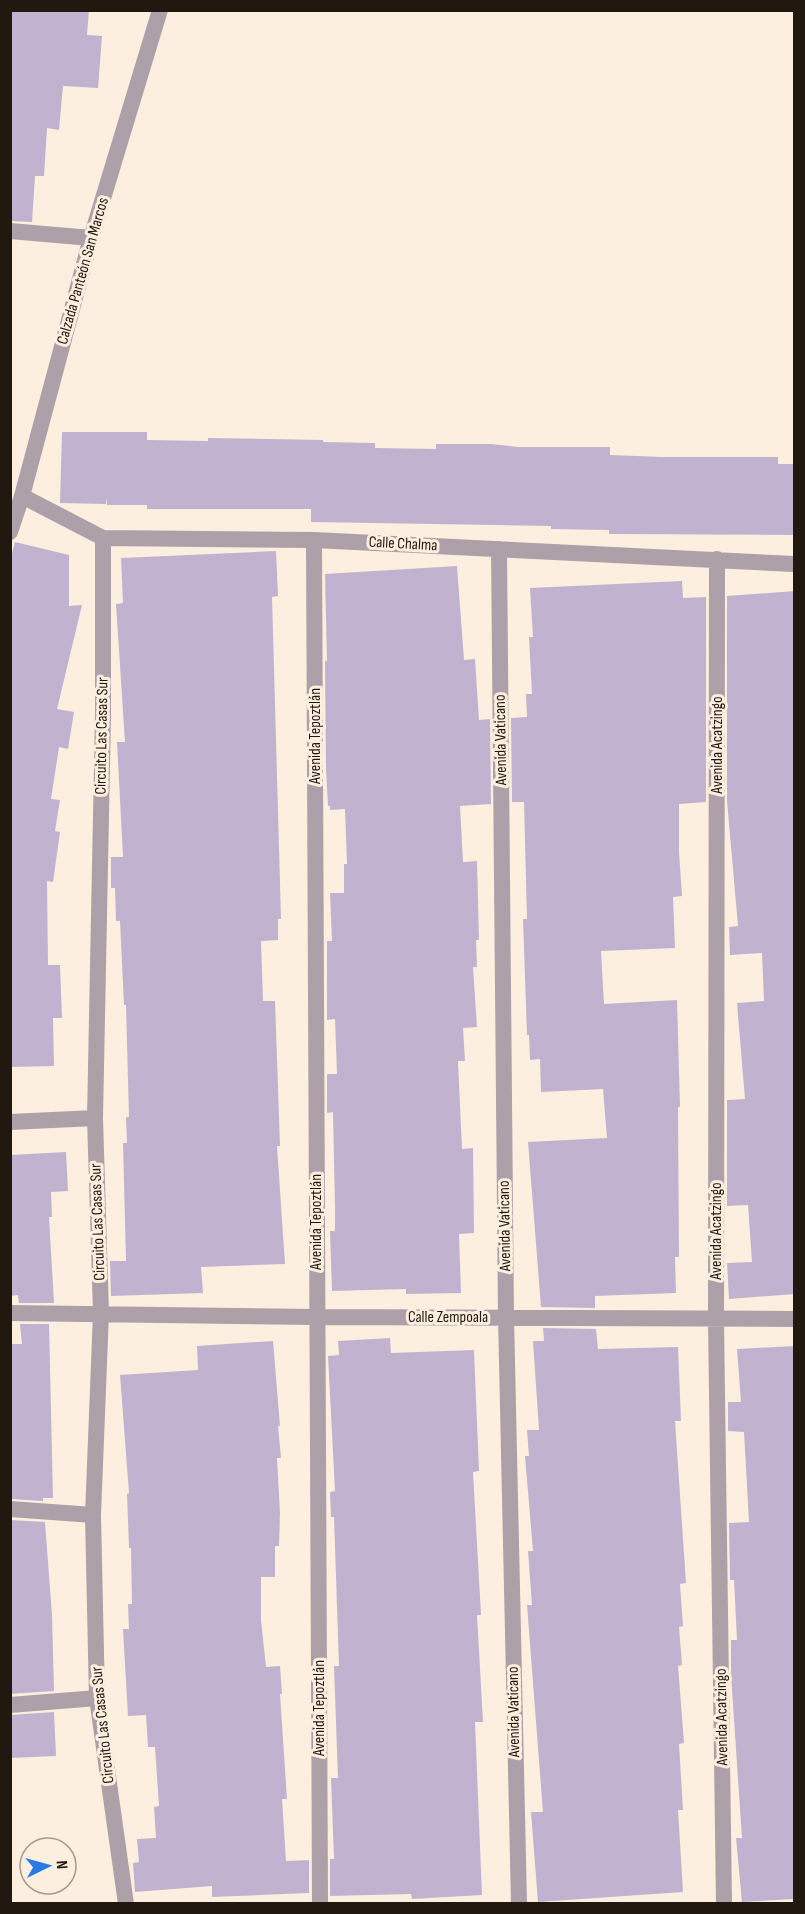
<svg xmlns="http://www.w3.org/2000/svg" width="805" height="1914" font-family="'Sofia Sans Condensed',sans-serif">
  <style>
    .building { fill: #c1b3cf }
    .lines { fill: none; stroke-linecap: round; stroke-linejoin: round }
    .minor { stroke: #ada0a9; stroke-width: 16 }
    .labels { text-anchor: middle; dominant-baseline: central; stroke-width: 6; stroke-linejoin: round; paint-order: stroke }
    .street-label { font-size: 16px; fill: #211910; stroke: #fcefdf }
  </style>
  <rect width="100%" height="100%" fill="#fcefdf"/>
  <path class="building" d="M10,10H89L87,35L102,36L98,88L63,86L59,130L47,128L44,176H35L32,222L10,221Z
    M62,432H147V440L208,441V438L323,440V442L375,443V448L436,449V444H491L518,447H610V455L663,457H778V464H795V535L609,534V530L551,529V526L311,522V509H147V505H107V498L106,504L60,503Z
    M15,542L69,555V606L82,605L57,709L74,712L68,749L59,747L51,799L60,800L55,831L60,832L53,882L47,881L48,965H60L62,1018H53L54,1066L10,1067V561Z
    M276,551L278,596L272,597L281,919H278V940L261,941L263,1001H275L280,1146H277L285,1264L201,1267L203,1293L111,1296L110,1261H126L123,1143H127L126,1117H129L126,1005H124L120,921H116L115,888H111V857H123L117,742H125L116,604L123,603L121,558Z
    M457,566L464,660L475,659L479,720L490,719L491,804L460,806L463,862L477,861L479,940H476L477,967H473L477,1027L463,1028L465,1061H458L462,1149L473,1148L474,1233L459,1234L461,1293L406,1294V1289L332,1291L330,1231H335V1207L333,1112L327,1113V1074H337L335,1019L327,1020V941H332L330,893H344V864H347L345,809L330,810V806H328L326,769L325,661H327L325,574Z
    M682,581L683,598L706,597V802L679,804V852L682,896L673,897L675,948L601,951L604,1004L677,1000L680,1107H678L679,1257H675L676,1293L595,1296V1308L541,1307L528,1142L607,1138L603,1089L541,1092L540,1059L530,1060L529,1035H527L523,919H527L524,802H512L511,718L527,717L526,694H532L529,637H533L530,588Z
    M795,591V1294L729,1299L727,1263L752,1262L748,1205L727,1206V1100L745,1099L737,1003L764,1001L762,953L730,955L729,927L738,926L727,801V596Z
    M66,1152L68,1191L51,1192L52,1217H49L54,1303H19L18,1295L10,1296V1155Z
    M20,1324H49L53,1498H43V1501L10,1499V1344H22Z
    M543,1328L596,1329L598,1349L678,1347L681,1421H675L686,1583L680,1584L683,1626L679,1627L682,1665L678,1666L684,1743L679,1744L683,1810H678L683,1892L538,1902L531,1812H543L527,1605H532L528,1551H533L525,1456H529L527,1430H539L533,1341H544Z
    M390,1338L391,1353L474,1350L479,1471L473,1472L481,1615H477L483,1722H475L482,1895L412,1899L411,1894L330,1896V1859H334L331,1778H338L334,1666H339L334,1517H331L330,1492L335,1491L328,1356L339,1355L338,1341Z
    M273,1341L280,1426H278L281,1458H277L280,1513L279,1546H275V1577H261V1620L266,1667L280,1666L282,1694H280L287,1799H282L286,1861L309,1860V1893L212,1897V1886L135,1892L133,1863L139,1862L137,1839L156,1838L154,1807L159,1806L155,1747H148L146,1715L128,1716L123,1629H129L128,1604H132L131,1548H129L127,1494L129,1493L120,1375L198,1370L197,1346Z
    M795,1346V1899L742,1902L736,1838H742L731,1675V1640H737L734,1580H730L729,1523L749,1522L744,1432L728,1431V1402H741L737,1349Z
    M10,1520L45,1522L52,1615L54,1691L10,1694Z
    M54,1712L56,1756L10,1758V1715Z"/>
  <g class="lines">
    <path class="minor" d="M10,231L91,238
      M22,496L103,538L314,540L794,564
      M10,532L22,496L91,238L160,10
      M103,538V715L95,1118L101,1313L93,1515L97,1698L126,1904
      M314,540L320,1904
      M499,549L506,1317L519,1904
      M717,559L716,1320L724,1904
      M10,1122L95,1118
      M10,1313L317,1317L794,1319
      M10,1509L93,1515
      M10,1705L97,1698"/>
  </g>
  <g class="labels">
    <g class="street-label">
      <text transform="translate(83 271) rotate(-74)">Calzada Panteón San Marcos</text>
      <text transform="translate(403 544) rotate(3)">Calle Chalma</text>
      <text transform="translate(102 736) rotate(-89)">Circuito Las Casas Sur</text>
      <text transform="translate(315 736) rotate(-90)">Avenida Tepoztlán</text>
      <text transform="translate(501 740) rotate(-91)">Avenida Vaticano</text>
      <text transform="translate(717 745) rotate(-90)">Avenida Acatzingo</text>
      <text transform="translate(98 1222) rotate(-92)">Circuito Las Casas Sur</text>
      <text transform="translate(316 1222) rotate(-90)">Avenida Tepoztlán</text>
      <text transform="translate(505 1226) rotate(-91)">Avenida Vaticano</text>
      <text transform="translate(716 1231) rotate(-90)">Avenida Acatzingo</text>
      <text x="448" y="1317">Calle Zempoala</text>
      <text transform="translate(319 1708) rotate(-90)">Avenida Tepoztlán</text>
      <text transform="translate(514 1712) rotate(-91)">Avenida Vaticano</text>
      <text transform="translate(722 1717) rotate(-91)">Avenida Acatzingo</text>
      <text transform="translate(103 1725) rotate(-96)">Circuito Las Casas Sur</text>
    </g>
  </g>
  <rect width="805" height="1914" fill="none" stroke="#211910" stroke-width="24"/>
  <g transform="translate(48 1866) rotate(85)"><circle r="28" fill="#fcefdf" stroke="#a4998c" stroke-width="1.5"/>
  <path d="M0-4.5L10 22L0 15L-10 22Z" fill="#2a7ae5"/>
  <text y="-9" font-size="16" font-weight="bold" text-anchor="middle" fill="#211910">N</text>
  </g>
</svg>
